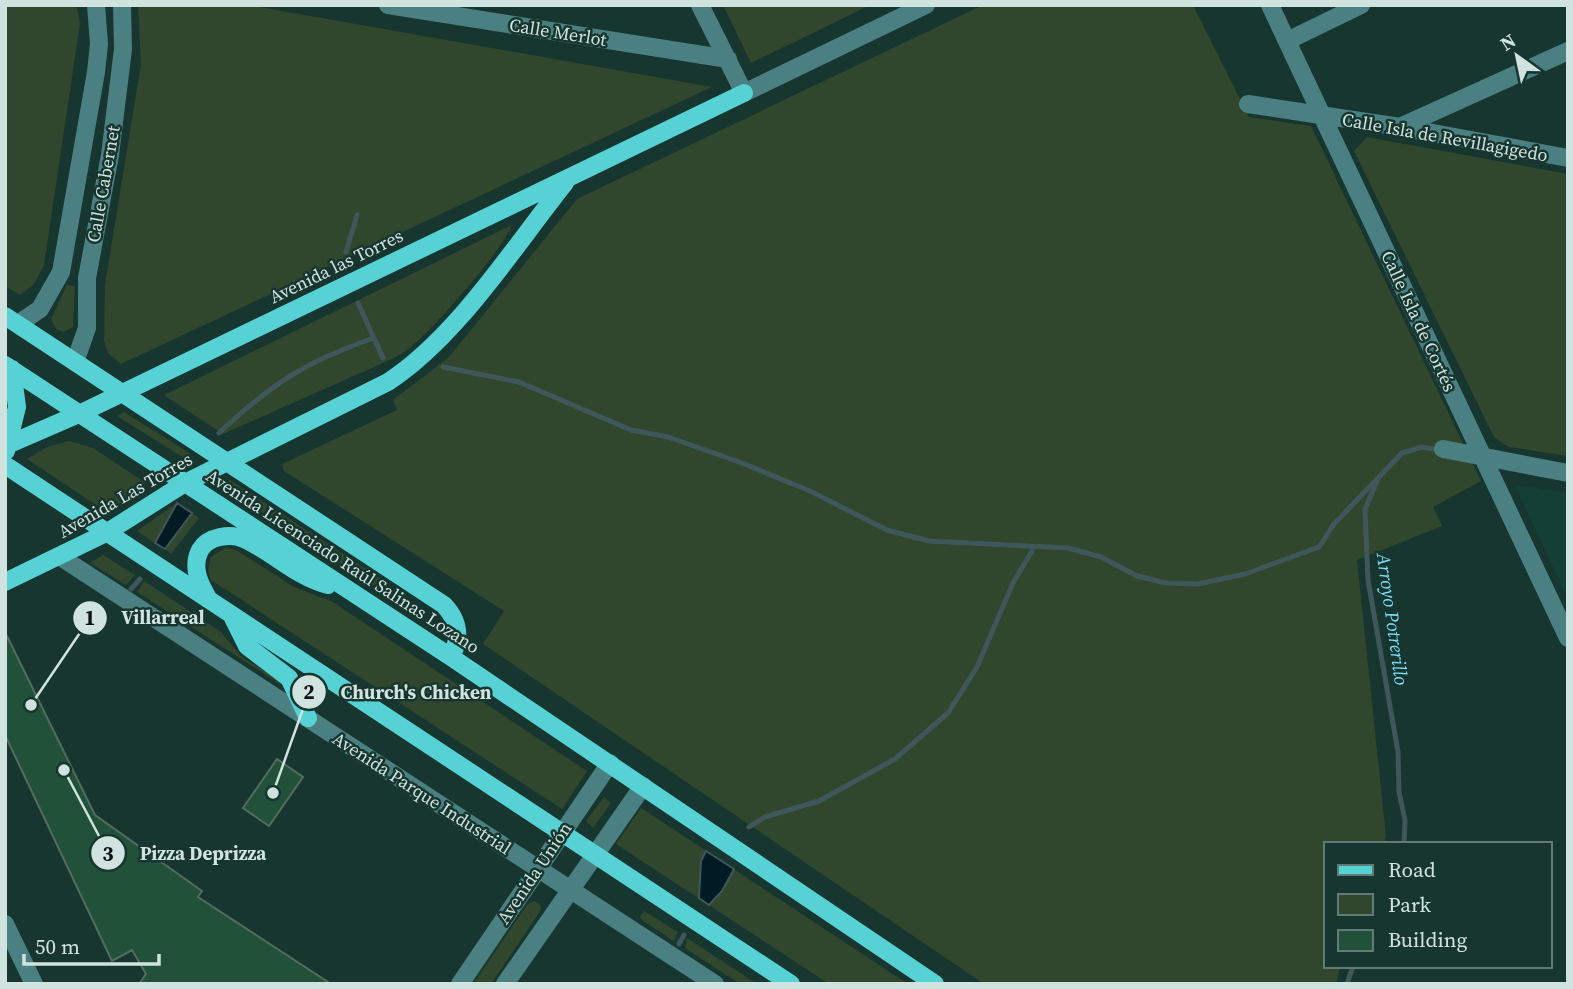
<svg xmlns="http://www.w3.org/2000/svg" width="1573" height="989" font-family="'Source Serif 4',serif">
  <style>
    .built { fill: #143f37 }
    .green { fill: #31472d }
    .water { fill: #001b23; stroke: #3f575b; stroke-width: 2 }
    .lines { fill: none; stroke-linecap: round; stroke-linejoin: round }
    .stream { stroke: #3f575b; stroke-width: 5 }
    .building { fill: #215139; stroke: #526c5d; stroke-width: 2 }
    .minor { stroke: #4b8082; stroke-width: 18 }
    .major { stroke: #56d1d4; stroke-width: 18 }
    .labels { text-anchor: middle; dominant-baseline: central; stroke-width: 5; stroke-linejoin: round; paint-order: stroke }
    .street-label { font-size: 18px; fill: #d1e3de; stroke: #173630 }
    .water-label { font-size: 19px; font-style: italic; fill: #7dddf7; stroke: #173630 }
    .leader { fill: none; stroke: #d1e3de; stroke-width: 2.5 }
    .callout-dot { fill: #d1e3de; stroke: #173630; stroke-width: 2.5 }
    .mark-label { font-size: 21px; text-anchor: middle; font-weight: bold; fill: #111 }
    .callout-label { font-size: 19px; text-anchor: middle; font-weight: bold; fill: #d1e3de; stroke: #173630; stroke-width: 5; stroke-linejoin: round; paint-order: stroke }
  </style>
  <rect width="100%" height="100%" fill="#173630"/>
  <path class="built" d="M1518,485L1568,493V599L1516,488Z"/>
  <path class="green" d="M5,5H76L80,23L44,265L34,284L20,295L5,286Z
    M138,5H249L712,87L121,364L108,353L104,341L105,285L141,64Z
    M723,5H870L751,63Z
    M983,5H1193L1249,117L1311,126L1481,481L1433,507L1442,526L1357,560L1386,836L1384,844H1326V966H1340L1336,984H984L483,644L504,611L284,471L282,464L397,410L393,400L449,357L577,199Z
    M1367,137L1568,174V456L1509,447L1494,437L1354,151Z
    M512,225C503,250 430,333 407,350C400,356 391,359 383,363L223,434L164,395Z
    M67,285L75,286L73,327L63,332L56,329L51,319Z
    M124,412L191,454L184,458L117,416Z
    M69,441L93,448L144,482L145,487L114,511H105L27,459L47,447Z
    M230,480L389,584L390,590L383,592L226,489L225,482Z
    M177,503L155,543L137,531Z
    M192,513L199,518L171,554L165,549Z
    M225,548L236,550L294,587L331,601L587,771L562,809L211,580L208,570L211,557Z
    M103,555L135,575L126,585L90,563Z
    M144,581L221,632L242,657L282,682L280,684L137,592Z
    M604,797L611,803L593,828L586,821Z
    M641,808L908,984H829L616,844Z
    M534,901L540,904L541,910L491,984H473L527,905Z
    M644,911L678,932L674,941L643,921L640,917Z
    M687,938L757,984H740L685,948Z"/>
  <path class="water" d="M177,503L192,513L165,549L155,543Z
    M706,851L734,869L722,891L709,905L699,898L701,861Z"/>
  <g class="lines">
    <path class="stream" d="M346,252L357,215
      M358,303L383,358
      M443,367L519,382L631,430L668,437L742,463L810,491L887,530L929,541L1068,548L1101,557L1137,576L1166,583L1198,584L1245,574L1319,547L1334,524L1379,477
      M219,433C271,384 307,361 374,338
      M131,589L140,579
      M749,827L765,817L819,801L895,759L948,713L977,667L1013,583L1032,551
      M1404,844L1405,820L1399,792L1398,752L1368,580L1365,509L1379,477L1402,453L1422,447L1439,450
      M679,944L684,935
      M1347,984L1353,966"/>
  </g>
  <path class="building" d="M5,632L95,815L202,891L198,897L331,984H139L146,974L132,950L112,961L5,735Z
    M277,759L303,777L269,826L243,808Z"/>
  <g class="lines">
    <path class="minor" d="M388,5L728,59
      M700,5L744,93L926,5
      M1270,5L1568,638
      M1287,41L1361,5
      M1248,104L1400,127L1568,158
      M1400,127L1568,51
      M18,324L40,309L61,272L96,72L99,44L96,5
      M75,362L87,328V278L110,155L123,49L122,5
      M1443,449L1568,473
      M59,556L715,984
      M5,924L34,984
      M460,984L610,763
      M505,984L643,786"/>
    <path class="major" d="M5,316L444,605C459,621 461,638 451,657
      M5,365L451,657L935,984
      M5,446L81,413L744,93
      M6,451L17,407L12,369
      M5,465L791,984
      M5,582L106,533L185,483L388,382C457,337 513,248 565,183
      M209,600C200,584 191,568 200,550C208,536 231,533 244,539C273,552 296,577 328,585
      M232,616L247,646L289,678L308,718"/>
  </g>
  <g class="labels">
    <g class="street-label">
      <text transform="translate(558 32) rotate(9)">Calle Merlot</text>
      <text transform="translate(1445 137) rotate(10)">Calle Isla de Revillagigedo</text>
      <text transform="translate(103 184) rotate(-80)">Calle Cabernet</text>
      <text transform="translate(336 266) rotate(-26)">Avenida las Torres</text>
      <text transform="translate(1419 321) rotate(65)">Calle Isla de Cortés</text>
      <text transform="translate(125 495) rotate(-30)">Avenida Las Torres</text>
      <text transform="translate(343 561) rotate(33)">Avenida Licenciado Raúl Salinas Lozano</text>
      <text transform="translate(422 793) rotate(33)">Avenida Parque Industrial</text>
      <text transform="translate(534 873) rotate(-56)">Avenida Unión</text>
    </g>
    <g class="water-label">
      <text transform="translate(1393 619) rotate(82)">Arroyo Potrerillo</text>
    </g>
  </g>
  <path class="leader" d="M31 705L90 618M273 793L309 692M64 770L108 853"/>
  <g class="callout-dot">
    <circle cx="31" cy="705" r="7"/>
    <circle cx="273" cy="793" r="7"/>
    <circle cx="64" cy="770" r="7"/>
    <circle cx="90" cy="618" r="18"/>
    <circle cx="309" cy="692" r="18"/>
    <circle cx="108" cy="853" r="18"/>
  </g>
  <g class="mark-label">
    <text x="90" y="625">1</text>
    <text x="309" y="699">2</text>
    <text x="108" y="861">3</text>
  </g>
  <g class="callout-label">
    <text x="163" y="624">Villarreal</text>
    <text x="416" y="699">Church's Chicken</text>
    <text x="203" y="860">Pizza Deprizza</text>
  </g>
  <rect width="1573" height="989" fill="none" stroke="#d1e3de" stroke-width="14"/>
  <rect x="1324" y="842" width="228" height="126" fill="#173630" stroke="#617b76" stroke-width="2"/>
  <rect x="1338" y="865" width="35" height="10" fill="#56d1d4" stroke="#617b76" stroke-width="2"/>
  <text x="1388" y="877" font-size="21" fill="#d1e3de">Road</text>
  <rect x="1338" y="894" width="35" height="21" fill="#31472d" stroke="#617b76" stroke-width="2"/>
  <text x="1388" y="912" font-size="21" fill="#d1e3de">Park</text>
  <rect x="1338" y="930" width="35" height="21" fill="#215139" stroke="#617b76" stroke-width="2"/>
  <text x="1388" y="947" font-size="21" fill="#d1e3de">Building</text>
  <g transform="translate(1517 56) rotate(327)" stroke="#173630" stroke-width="5" paint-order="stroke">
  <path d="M0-5L12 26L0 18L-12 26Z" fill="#d1e3de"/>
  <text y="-10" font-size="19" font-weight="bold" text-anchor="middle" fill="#d1e3de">N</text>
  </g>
  <path d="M24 954v10h135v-10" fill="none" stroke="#d1e3de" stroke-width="3.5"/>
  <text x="35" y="954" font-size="21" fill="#d1e3de" stroke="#173630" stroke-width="5" paint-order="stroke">50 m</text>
</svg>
